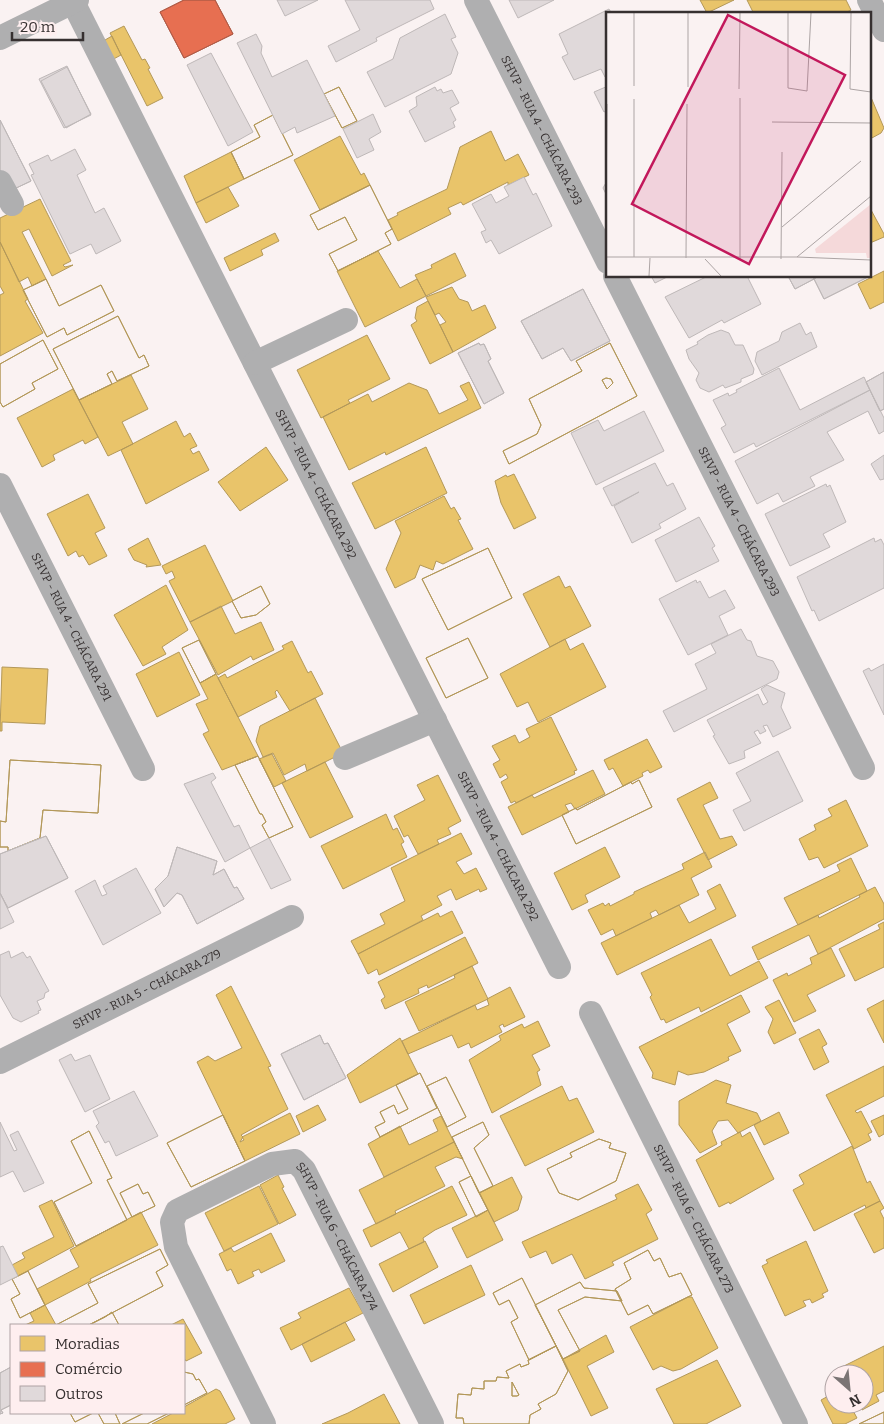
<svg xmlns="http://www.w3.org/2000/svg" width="884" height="1424" font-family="Bitter,serif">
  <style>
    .homes { fill: #e9c46a; stroke: #b39859; fill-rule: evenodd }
    .shops { fill: #e76f51; stroke: #b25c47 }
    .building { fill: #e0d9da; stroke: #beb8b8 }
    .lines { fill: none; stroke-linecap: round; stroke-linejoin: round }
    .minor { stroke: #afafb0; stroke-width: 24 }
    .labels { text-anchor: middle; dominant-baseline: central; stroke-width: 5; stroke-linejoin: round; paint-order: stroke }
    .street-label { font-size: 12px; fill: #363030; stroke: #feeeef }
    .inset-road { fill: none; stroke: #aca4a4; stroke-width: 1 }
    .view { fill: #c2185b; fill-opacity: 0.15; stroke: #c2185b; stroke-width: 2.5 }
    .inset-edge { fill: none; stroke: #363030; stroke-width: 2.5 }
  </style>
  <rect width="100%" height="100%" fill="#faf2f2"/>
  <path class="homes" d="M700,0H734L707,13Z
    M747,0H846L851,10L843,14H754Z
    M124,26L142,60L145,59L150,68L148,69L163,98L147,106L110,33Z
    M112,36L121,55L108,62L105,40Z
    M339,87L357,121L342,128L324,94Z
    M339,87L357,121L342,128L324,94Z
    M870,95L884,128L881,133L870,139Z
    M273,115L293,155L244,179L231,152L260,137L254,125Z
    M273,115L293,155L244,179L231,152L260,137L254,125Z
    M491,131L505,161L518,154L529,175L508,185V182L463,205L461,202L448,208L451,214L398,241L388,220L398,215L397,213L447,189L460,147Z
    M340,136L361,175L364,173L370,185L320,210L294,160Z
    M231,152L244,179L196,203L184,176Z
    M370,185L392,229L385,233L391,244L338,271L329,254L357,240L345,217L318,230L310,215Z
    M370,185L392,229L385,233L391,244L338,271L329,254L357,240L345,217L318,230L310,215Z
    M228,187L239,206L206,223L196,203Z
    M40,199L71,261L63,265L65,267L73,265L52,276L29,229L22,232L46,279L32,286L28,277L19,282L12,267L0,242V218Z
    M870,208L884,234V237L870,243Z
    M275,233L279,241L261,250L263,255L230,271L224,258Z
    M0,242L28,299L25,301L43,333L0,356V295L4,293L0,286Z
    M378,251L400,288L417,279L426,296L365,327L337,271Z
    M455,253L466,276L426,296L415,275L432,268L431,265Z
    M884,271V302L870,309L858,284Z
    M46,279L59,306L101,285L114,311L67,335L64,328L47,337L23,290Z
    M46,279L59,306L101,285L114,311L67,335L64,328L47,337L23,290Z
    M452,287L459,299L468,302L472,311L485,305L496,328L453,352L440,325L446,322L439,313L435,315L426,297Z
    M428,301L453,352L430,364L411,325L417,321L415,318L417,307Z
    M118,316L139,358L144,355L149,366L117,381L112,371L107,374L112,384L79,400L53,349Z
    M118,316L139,358L144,355L149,366L117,381L112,371L107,374L112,384L79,400L53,349Z
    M367,335L390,379L348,400L350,403L321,418L297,370Z
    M43,340L58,369L32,383L35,389L3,407L0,402V364Z
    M43,340L58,369L32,383L35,389L3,407L0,402V364Z
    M610,343L637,396L509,464L503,451L537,434L541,425L529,399L582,371L576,361ZM606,378L611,379L613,383L607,389L602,380Z
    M610,343L637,396L509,464L503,451L537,434L541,425L529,399L582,371L576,361ZM606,378L611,379L613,383L607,389L602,380Z
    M131,375L148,409L122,422L133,444L108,456L79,400Z
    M469,382L481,408L386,455L385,452L349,470L323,417L368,394L372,402L409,383L427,390L439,414L468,400L460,386Z
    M73,389L98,437L85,444L83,440L53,455L55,460L42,467L17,418Z
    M176,421L184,437L190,433L197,446L190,449L193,454L199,451L209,470L146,504L121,450Z
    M266,447L288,480L240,511L218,482Z
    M426,447L447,493L375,529L352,483Z
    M514,474L536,518L514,529L501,503L495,481L506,475L507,477Z
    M88,494L105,528L95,533L107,556L89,565L83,555L79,557L76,551L68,556L47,514Z
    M444,496L451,509L454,507L461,519L458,520L473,549L443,564L436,561L433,570L420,565L415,578L395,588L386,569L401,533L395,521Z
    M148,538L161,565L146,567L147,565L134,560L128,549Z
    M205,545L233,601L190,622L169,581L175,578L172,571L166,574L162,566Z
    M488,548L512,598L448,630L422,579Z
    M488,548L512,598L448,630L422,579Z
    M559,576L565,588L570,586L591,626L550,647L523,594Z
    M166,585L188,630L162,647L166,654L143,666L114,615Z
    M261,586L270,604L256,615L241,618L232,601Z
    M261,586L270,604L256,615L241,618L232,601Z
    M221,606L235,634L261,622L274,650L253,660L251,656L218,675L190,622Z
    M468,638L488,678L446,698L426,658Z
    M468,638L488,678L446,698L426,658Z
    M565,639L570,650L583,643L606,687L538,722L528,702L517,707L500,674Z
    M199,640L216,674L200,683L182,648Z
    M199,640L216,674L200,683L182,648Z
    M292,641L308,673L311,671L323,694L290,711L277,690L275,692L277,697L238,717L218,678L225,674L227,678L284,649L282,646Z
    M179,652L200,695L157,717L136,674Z
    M2,667L48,669L45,724L2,722V731H0Z
    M216,674L258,756L222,770L203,734L209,731L196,704L208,699L200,683Z
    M315,698L343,753L307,771L305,764L284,775L273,753L263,757L256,741L260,726Z
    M551,717L577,770L574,771L575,774L532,795L516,803L515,801L511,803L501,782L508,778L506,774L500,778L493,764L500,760L492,746L515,735L519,743L530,737L526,729Z
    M647,739L662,767L650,773L648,770L642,773L643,776L623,786L613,768L609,770L604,760Z
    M272,754L286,781L274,787L259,759Z
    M258,756L293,827L269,838L262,825L266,822L262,814H260L235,765Z
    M258,756L293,827L269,838L262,825L266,822L262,814H260L235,765Z
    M10,760L101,765L98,813L43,810L40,838L8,851V847H0V821L6,822Z
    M10,760L101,765L98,813L43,810L40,838L8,851V847H0V821L6,822Z
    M325,762L353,817L310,838L282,783Z
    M593,770L605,794L575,809L571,803L565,805L569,812L522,835L508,807L532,795L534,798Z
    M438,775L461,821L448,828L451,834L437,840L439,844L418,854L408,835L404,837L394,816L425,800L417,785Z
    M639,780L652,807L576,844L562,815L576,808L577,810L631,782L632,784Z
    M639,780L652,807L576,844L562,815L576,808L577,810L631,782L632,784Z
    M710,782L718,798L703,805L720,839L732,836L737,845L708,860L677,799Z
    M846,800L868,846L824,868L818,857L809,860L799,839L816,830L814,825L832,816L828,809Z
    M386,814L393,830L397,828L404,842L401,844L407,857L343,889L321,846Z
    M461,833L472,854L456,862L464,874L476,868L487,889L480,892L479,889L456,900L451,889L437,896L442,905L421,916L423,920L358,954L351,941L385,924L380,914L405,901L391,868Z
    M605,847L620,877L585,895L588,902L572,910L554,873Z
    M705,852L712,867L691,878L699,895L659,915L656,910L650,913L652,918L616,936L613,929L601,935L588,910L603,903L605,906L609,903L610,906L634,894V892L684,869L682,864Z
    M851,858L867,891L798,925L784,898L840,871L837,865Z
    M720,884L736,916L617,975L601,943L679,905L689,923L716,909L707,891Z
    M875,887L884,904V919L818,954L809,935L758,960L752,947L818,915L819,918L860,897L859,895Z
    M452,911L463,933L379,975L377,969L368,974L358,954L438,913L440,917Z
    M884,922V967L855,981L839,949L880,929L878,925Z
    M465,937L478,963L428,988L427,985L418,989L419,993L385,1009L381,1000L385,997L378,982Z
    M711,939L730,976L759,961L768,978L701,1012L699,1007L666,1023L664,1019L661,1020L650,997L652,995L641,973Z
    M831,948L845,976L807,995L816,1011L794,1022L773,980L787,973L788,976L812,964L810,958Z
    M472,966L488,999L419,1031L405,1002L455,978L454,975Z
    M231,986L271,1066L268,1067L288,1109L241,1135L243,1137L240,1142L244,1140L242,1137L290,1113L300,1134L245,1161L197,1062L208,1056L215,1061L242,1048L216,995Z
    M510,987L525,1017L504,1027L503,1024L499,1026L502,1032L471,1048L469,1043L458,1048L452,1035L408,1054L402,1041L475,1005L477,1010L489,1005L487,999Z
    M741,995L750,1012L727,1024L741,1051L728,1057L729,1060L704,1072L688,1075L678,1071L675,1085L652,1078L653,1073L639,1047Z
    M779,1000L796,1033L774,1044L768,1032L773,1019L765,1007Z
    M884,1000V1043L867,1009Z
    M538,1021L550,1046L532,1055L540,1070L537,1072L541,1085L492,1113L469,1060L501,1040L499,1036L522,1024L524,1028Z
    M819,1029L827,1044L822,1047L829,1062L814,1070L799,1039Z
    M400,1038L418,1074L360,1103L347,1075Z
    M884,1066V1096L855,1111L857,1113L861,1111L872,1132L868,1134L871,1140L854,1149L826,1095Z
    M420,1073L437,1108L380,1137L375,1127L385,1122L380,1112L394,1105L398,1114L408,1109L396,1085Z
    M420,1073L437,1108L380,1137L375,1127L385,1122L380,1112L394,1105L398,1114L408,1109L396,1085Z
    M446,1077L466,1117L447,1127L427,1086Z
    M446,1077L466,1117L447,1127L427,1086Z
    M716,1080L731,1085L726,1103L757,1113L761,1121L738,1133L728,1120L718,1121L712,1131L717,1144L700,1153L679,1125V1101Z
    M562,1086L569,1101L577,1098L594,1132L525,1166L500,1116Z
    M318,1105L326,1120L303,1132L296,1116Z
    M779,1112L789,1133L764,1145L754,1125Z
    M223,1115L245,1161L191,1187L167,1143Z
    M223,1115L245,1161L191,1187L167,1143Z
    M884,1115V1134L879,1137L871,1121Z
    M441,1116L454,1142L384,1177L368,1144L400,1126L409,1145L438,1131L433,1120Z
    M483,1122L489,1135L474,1148L493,1186L479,1193L452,1137Z
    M483,1122L489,1135L474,1148L493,1186L479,1193L452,1137Z
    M89,1131L112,1178L107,1180L127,1220L76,1246L54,1202L92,1183L71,1141Z
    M89,1131L112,1178L107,1180L127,1220L76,1246L54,1202L92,1183L71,1141Z
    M740,1132L742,1137L750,1132L774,1179L730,1204L729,1202L719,1207L696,1160L722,1145L721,1142Z
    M599,1139L611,1143L609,1148L626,1153L616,1181L578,1200L559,1193L547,1169L572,1157L570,1153Z
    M599,1139L611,1143L609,1148L626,1153L616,1181L578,1200L559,1193L547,1169L572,1157L570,1153Z
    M454,1142L463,1159L456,1157L435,1167L445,1186L395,1211L396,1214L376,1224L359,1190Z
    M852,1146L867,1183L870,1181L880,1201L866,1208L865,1205L814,1231L793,1190L804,1184L799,1175Z
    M278,1175L284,1187L282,1188L296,1215L279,1224L260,1185Z
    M471,1176L488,1210L476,1217L459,1182Z
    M471,1176L488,1210L476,1217L459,1182Z
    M512,1177L522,1197L518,1210L494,1222L479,1193Z
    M138,1184L143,1194L148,1192L155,1206L132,1217L120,1193Z
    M138,1184L143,1194L148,1192L155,1206L132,1217L120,1193Z
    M638,1184L652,1210L646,1214L658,1239L612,1262L614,1265L585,1279L572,1254L552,1264L546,1251L530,1258L522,1242L617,1199L615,1195Z
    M259,1186L278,1224L224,1251L205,1213Z
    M452,1186L467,1215L435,1230L423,1238L424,1242L409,1249L400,1232L371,1247L363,1230Z
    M52,1200L74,1246L18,1276L12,1265L25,1258L22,1253L54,1237L39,1206Z
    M880,1201L884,1208L880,1211L884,1219V1248L874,1253L854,1214Z
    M488,1210L503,1240L467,1258L452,1228Z
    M141,1212L158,1245L90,1279L91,1281L45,1305L37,1289L79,1267L70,1250Z
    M271,1233L285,1261L261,1273L259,1269L252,1272L254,1276L238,1284L231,1269L227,1271L219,1254L231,1248L234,1252Z
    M425,1241L438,1267L393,1292L379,1264Z
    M806,1241L828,1291L822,1294L824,1297L812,1303L810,1299L803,1301L806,1306L785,1316L762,1266L768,1263L766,1260Z
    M160,1249L168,1265L156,1272L163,1286L89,1325H56L98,1303L88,1284Z
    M160,1249L168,1265L156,1272L163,1286L89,1325H56L98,1303L88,1284Z
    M648,1250L654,1261L660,1258L669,1277L681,1273L692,1295L653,1314L648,1305L628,1315L615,1289L631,1279L624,1263Z
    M648,1250L654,1261L660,1258L669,1277L681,1273L692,1295L653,1314L648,1305L628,1315L615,1289L631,1279L624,1263Z
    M471,1265L485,1295L424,1324L410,1295Z
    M28,1271L45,1305L20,1318L11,1299L20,1294L12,1279Z
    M28,1271L45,1305L20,1318L11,1299L20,1294L12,1279Z
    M522,1278L556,1346L529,1360L511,1322L518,1318L509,1300L499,1305L493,1293Z
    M522,1278L556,1346L529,1360L511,1322L518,1318L509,1300L499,1305L493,1293Z
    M580,1282L584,1288L617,1291L622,1301L585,1297L558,1310L580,1351L563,1359L535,1305Z
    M580,1282L584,1288L617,1291L622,1301L585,1297L558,1310L580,1351L563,1359L535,1305Z
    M349,1288L363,1313L291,1350L280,1328L301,1318L298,1313Z
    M688,1297H692L718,1348L681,1369L673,1371L661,1366L653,1370L630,1327Z
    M45,1305L56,1325H25L34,1321L30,1313Z
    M112,1312L119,1325H89L105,1317Z
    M112,1312L119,1325H89L105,1317Z
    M183,1319L202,1353L186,1361L184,1358V1325H171Z
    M345,1322L355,1340L311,1362L302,1344Z
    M606,1335L614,1352L587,1366L608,1408L591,1416L563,1359Z
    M556,1346L568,1371L556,1394L538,1404L541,1409L530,1415L529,1424H464L463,1418H456L458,1394L471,1395L472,1388L484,1389V1381H496L497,1377L509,1378L506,1371L520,1364L521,1367L529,1364L528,1360ZM512,1382L519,1395L517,1396H512Z
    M556,1346L568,1371L556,1394L538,1404L541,1409L530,1415L529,1424H464L463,1418H456L458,1394L471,1395L472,1388L484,1389V1381H496L497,1377L509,1378L506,1371L520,1364L521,1367L529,1364L528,1360ZM512,1382L519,1395L517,1396H512Z
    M884,1346V1391L876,1395L879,1401L862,1410L859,1404H864V1374H844L840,1368Z
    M717,1360L741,1406L706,1424H674L656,1389Z
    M184,1372L193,1374L196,1380L199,1379L207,1393L184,1405Z
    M184,1372L193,1374L196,1380L199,1379L207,1393L184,1405Z
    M216,1389L220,1391L235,1419L225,1424H152L173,1413H184V1407Z
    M834,1393V1404H858L851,1407L857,1418L845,1424H833L821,1400Z
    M384,1394L400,1424H322L348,1413Z
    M884,1412V1424H859Z
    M884,1412V1424H859Z
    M70,1413H93L75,1422Z
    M70,1413H93L75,1422Z
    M98,1413H115L120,1424H104Z
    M98,1413H115L120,1424H104Z
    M144,1413H143H169L147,1424H122Z
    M144,1413H143H169L147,1424H122Z"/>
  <path class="shops" d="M184,0H215L233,34L184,58L160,12Z
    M184,0H215L233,34L184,58L160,12Z"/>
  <path class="building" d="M277,0H318L285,16Z
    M345,0H430L434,9L376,38L377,41L336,62L328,46L360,30Z
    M509,0H554L518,18Z
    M609,9L612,14H608V76L605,77L601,69L574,80L562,57L568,54L559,34Z
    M445,14L456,37L451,39L458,53L451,74L385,107L367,72L393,59L400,38Z
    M256,34L262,46L261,53L272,77L307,60L335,116L297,133L295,127L282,134L237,43Z
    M211,53L253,132L228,146L187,65Z
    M67,66L91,115L64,128L39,79Z
    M67,67L91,114L66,128L41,81Z
    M608,86V110L604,112L594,92Z
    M435,87L437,91L441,89L443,93L452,90L459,103L450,108L456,120L453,122L455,127L425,142L409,111L417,106L416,97Z
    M373,114L381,132L369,139L374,150L357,158L343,129Z
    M0,120L31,181L12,190L0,170Z
    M0,120L31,181L12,190L0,170Z
    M75,149L86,170L77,175L95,213L104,208L121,241L96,254L91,244L70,254L31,175L34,174L29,164L48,155L51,161Z
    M524,177L533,195L536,193L552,226L499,254L491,240L486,243L481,232L486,230L472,204L491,194L496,203L509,196L504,187Z
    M608,179V198L603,188Z
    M651,276H669L655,283Z
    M708,276H747L761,304L724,323L722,320L689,338L665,297Z
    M788,276H812L814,279L795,289Z
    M788,276H812L814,279L795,289Z
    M819,276H870L824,299L814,279Z
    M819,276H870L824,299L814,279Z
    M583,289L610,341L571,361L563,348L542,359L521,321Z
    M583,289L610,341L571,361L563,348L542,359L521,321Z
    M800,323L806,335L811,332L817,347L762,375L755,361L757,352L779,341L782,332Z
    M721,330L729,333L735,345H743L754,369L753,374L741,379V382L725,388L723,385L709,392L700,388L696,380L699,373L689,359L686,350L698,344L697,342L708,335Z
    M479,343L480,345L484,344L491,359L488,361L504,393L484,404L458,353Z
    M479,343L480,345L484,344L491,359L488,361L504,393L484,404L458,353Z
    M779,368L800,410L864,377L870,390L756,447L754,443L734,453L721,428L726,425L713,400L728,393L729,396L737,392L736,390Z
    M884,372V409L880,411L866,382Z
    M884,372V409L880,411L866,382Z
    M870,390L884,418V431L879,434L868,411L827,432L844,460L810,477L815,486L783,502L778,493L757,504L735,461Z
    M644,411L664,451L596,485L571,433L598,420L604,431Z
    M884,455V479L880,480L871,464Z
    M655,463L667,486L673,483L686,509L659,524L661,528L632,543L614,506L639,492L612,506L603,488Z
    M826,484L827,487L830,485L846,522L823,534L830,547L790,566L765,514Z
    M699,517L715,546L712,548L719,561L676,582L655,540Z
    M874,538L875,542L881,539L884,545V588L819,621L814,610L812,611L797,577Z
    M696,580L697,583L700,581L709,598L725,590L735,608L719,616L728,635L688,655L659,599Z
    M741,629L747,640L751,641L757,656L773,661L779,672L777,679L674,732L663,711L707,689L695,664L716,653L711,644Z
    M884,664V715L863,671L869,668L871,671Z
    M767,685L785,693L781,707L791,728L773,737L767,725L763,726L766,731L760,734L758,730L754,732L761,743L744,751L745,758L729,764L713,736L715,735L707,720L758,694L763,705L768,702L761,689Z
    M778,751L803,801L744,831L733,810L751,801L736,773Z
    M213,773L216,778L211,782L234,827L239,825L250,848L225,862L184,784Z
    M46,836L68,878L8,908L0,893V854Z
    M46,836L68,878L8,908L0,893V854Z
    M269,838L291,880L271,889L250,848Z
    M177,847L217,861L213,875L224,869L234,888L237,887L244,899L197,924L182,895L177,893L164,907L155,889L168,876Z
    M177,847L217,861L213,875L224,869L234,888L237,887L244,899L197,924L182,895L177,893L164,907L155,889L168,876Z
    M136,868L161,913L103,945L75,891L95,880L102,896L107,894L103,886Z
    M0,893L14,922L0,929Z
    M9,951L11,958L23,952L27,958L30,956L49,991L45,993L44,998L37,1001L41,1010L38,1011L39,1013L21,1022L13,1018L0,995V955Z
    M320,1035L324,1044L328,1043L346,1078L304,1100L281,1054Z
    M320,1035L324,1044L328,1043L346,1078L304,1100L281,1054Z
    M71,1054L75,1061L90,1055L110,1099L85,1112L59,1060Z
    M134,1091L158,1136L116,1156L109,1141L105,1143L96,1126L99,1123L93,1111Z
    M0,1122L14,1151L17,1150L10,1135L18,1131L44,1183L24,1192L13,1171L0,1177Z
    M3,1246L18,1276L0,1285V1247Z
    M11,1367V1405L1,1410L3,1413L0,1414V1373Z
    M11,1367V1405L1,1410L3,1413L0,1414V1373Z"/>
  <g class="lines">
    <g class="minor">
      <path id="s1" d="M476,0L608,262"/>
      <path d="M869,0L884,30"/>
      <path id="s2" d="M73,2L559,967"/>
      <path d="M0,38L77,0"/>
      <path d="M0,182L12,204"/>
      <path id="s3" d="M615,276L863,768"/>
      <path d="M255,363L346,320"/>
      <path id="s4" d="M0,485L143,769"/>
      <path d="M345,758L435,720"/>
      <path id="s5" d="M591,1013L796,1424"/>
      <path id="s6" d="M0,1062L292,917"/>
      <path id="s7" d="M264,1424L176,1247L172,1222L177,1211L272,1164L295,1161L304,1170L432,1424"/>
    </g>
  </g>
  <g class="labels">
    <g class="street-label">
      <text stroke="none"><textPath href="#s1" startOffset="146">SHVP - RUA 4 - CHÁCARA 293</textPath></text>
      <text stroke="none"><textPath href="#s2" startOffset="540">SHVP - RUA 4 - CHÁCARA 292</textPath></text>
      <text stroke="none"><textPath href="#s3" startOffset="275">SHVP - RUA 4 - CHÁCARA 293</textPath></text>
      <text stroke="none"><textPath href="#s4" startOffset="159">SHVP - RUA 4 - CHÁCARA 291</textPath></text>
      <text stroke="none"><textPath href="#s2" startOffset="945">SHVP - RUA 4 - CHÁCARA 292</textPath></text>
      <text stroke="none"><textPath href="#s6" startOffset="164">SHVP - RUA 5 - CHÁCARA 279</textPath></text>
      <text stroke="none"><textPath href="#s5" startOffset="230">SHVP - RUA 6 - CHÁCARA 273</textPath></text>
      <text stroke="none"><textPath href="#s7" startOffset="451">SHVP - RUA 6 - CHÁCARA 274</textPath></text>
    </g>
  </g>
  <g transform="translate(606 12)">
    <rect width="265" height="265" fill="#faf2f2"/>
    <path d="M265,192V246H261L260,241H210L209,237Z" fill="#f5d9da"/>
    <path class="inset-road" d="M82,1V75M182,1V76L201,79L205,1M245,1L244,77L265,80M28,74V1M133,77L134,1M166,110L265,111M0,207L1,92M176,215L255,149M0,245H191L265,248M28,245V87M191,245L265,184M80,246L81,92M99,247L115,264M134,247V86M175,247L176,140M43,264L44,246"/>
    <path class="view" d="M122,3L239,63L143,252L26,192Z"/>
    <rect width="265" height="265" class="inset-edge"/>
  </g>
  <rect x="10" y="1324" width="175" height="90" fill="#feeeef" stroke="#aea2a3"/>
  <rect x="20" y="1336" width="25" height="15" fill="#e9c46a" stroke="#aea2a3"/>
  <text x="55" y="1349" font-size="15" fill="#363030">Moradias</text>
  <rect x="20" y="1362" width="25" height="15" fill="#e76f51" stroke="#aea2a3"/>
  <text x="55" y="1374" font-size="15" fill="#363030">Comércio</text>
  <rect x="20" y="1386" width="25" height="15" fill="#e0d9da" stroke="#aea2a3"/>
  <text x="55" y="1399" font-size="15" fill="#363030">Outros</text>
  <g transform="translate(849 1389) rotate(153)"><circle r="24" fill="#feeeef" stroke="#aea2a3"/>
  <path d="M0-4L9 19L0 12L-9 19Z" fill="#7b7474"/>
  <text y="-8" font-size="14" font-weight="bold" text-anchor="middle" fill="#363030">N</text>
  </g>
  <path d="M12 32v8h71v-8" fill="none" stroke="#363030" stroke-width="2.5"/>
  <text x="20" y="32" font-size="15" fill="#363030" stroke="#feeeef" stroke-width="4" paint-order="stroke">20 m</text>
</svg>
